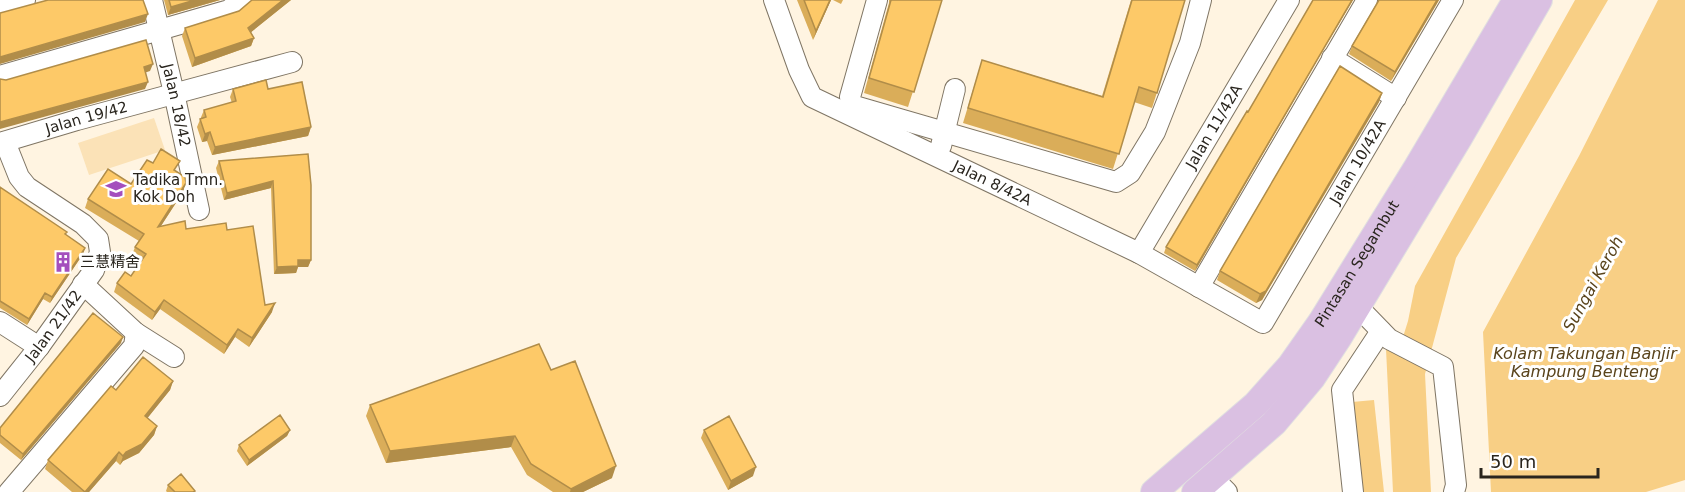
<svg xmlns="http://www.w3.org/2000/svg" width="1685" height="492" font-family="'DejaVu Sans','Noto Sans SC',sans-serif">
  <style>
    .green { fill: #fbe2b7 }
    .water { fill: #f8cf85 }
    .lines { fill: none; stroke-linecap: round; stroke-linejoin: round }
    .minor-casing { stroke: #7f7564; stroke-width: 22 }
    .major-casing { stroke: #e1e0e0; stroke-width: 28 }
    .minor { stroke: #fff; stroke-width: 20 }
    .major { stroke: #dac0e2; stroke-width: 26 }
    .wall { fill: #daad59 }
    .shaded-wall { fill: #b18d49 }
    .building { fill: #fdc968; stroke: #b18d49; stroke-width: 1.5 }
    .labels { text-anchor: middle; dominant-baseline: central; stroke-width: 6; stroke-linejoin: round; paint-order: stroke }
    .street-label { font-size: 15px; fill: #29251e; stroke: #fff }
    .poi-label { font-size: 15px; fill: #29251e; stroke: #fff; text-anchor: start }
    .water-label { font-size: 16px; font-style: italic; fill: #5a441c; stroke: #fff }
  </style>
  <rect width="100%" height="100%" fill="#fff4e1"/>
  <path class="green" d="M154,118L165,150L89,175L78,143Z"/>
  <path class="water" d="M1575,0H1608L1456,258L1425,374L1431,492H1393L1386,349L1403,337L1408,321L1415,286Z
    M1658,0H1685V480L1646,492H1491L1483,332L1579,156Z
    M1374,400L1384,492H1362L1352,402Z"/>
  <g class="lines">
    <g class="minor-casing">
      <g id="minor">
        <path id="s1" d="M152,0L174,93L199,210"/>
        <path id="s2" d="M774,0L799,70L812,97L1139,253L1263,323L1453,0"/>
        <path d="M877,0L850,97L851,102L855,106L1116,182L1130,173L1155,132L1190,43L1201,0"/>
        <path d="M0,7L25,0"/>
        <path d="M1332,58L1396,98"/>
        <path d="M0,76L229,10L241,0"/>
        <path id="s3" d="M0,143L77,120L292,62"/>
        <path d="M941,146L955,89"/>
        <path id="s4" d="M1139,253L1289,0"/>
        <path d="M83,284L136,333L174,357"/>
        <path d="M1199,287L1367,0"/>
        <path d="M1357,306L1389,339L1443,367L1456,485L1454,492"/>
        <path d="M0,322L39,347"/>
        <path id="s5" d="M0,396L39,347L94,270L100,252L98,239L83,224L27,187L19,177L5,142"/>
        <path d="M1212,477L1227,492"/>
        <path d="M9,492L134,346L136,333"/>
        <path d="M1353,492L1342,390L1381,331"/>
      </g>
    </g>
    <g class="major-casing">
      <g id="major">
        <path id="s6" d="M1154,492L1256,404L1290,366L1321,322L1417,167L1516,0"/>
        <path d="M1195,492L1274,423L1312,378L1339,337L1459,138L1539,0"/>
      </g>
    </g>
    <use href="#minor" class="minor"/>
    <use href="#major" class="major"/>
  </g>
  <path class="wall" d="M164,0H220L168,15Z
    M252,0H291L251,32L254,38L251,46L192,67L182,36L185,28L239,11Z
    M797,0H831L813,40Z
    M833,0H843L841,4Z
    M889,0H942L908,107L864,93L889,3Z
    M1131,0H1185L1158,89L1152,108L1134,102L1113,169L963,123L982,60L1102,96Z
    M1313,0H1353L1322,52L1195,271L1164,253L1166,247L1248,112Z
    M1378,0H1439L1391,81L1349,54L1352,46L1378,2Z
    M233,89H268L311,127L308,136L212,155L207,141L202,142L197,127L204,110L232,103L230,97Z
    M1382,93L1379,102L1262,300L1256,303L1217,280L1220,271Z
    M308,154L311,260L308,267H298L296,273L274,274L271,188L224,200L216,168L219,161Z
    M176,171L183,192L161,226L186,229L227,230L265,305L272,312L249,347L235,337L224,354L160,309L152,320L114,292L117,283L131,276L141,261L132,255L135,247L139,241L85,208L88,199L131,184Z
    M0,187L85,248L83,254L50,303L43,299L27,325L0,308Z
    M121,343L21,460L0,443V428Z
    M551,370L612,478L583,492H553L527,475L511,447L386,463L366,416L370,405Z
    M173,381L170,390L147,418L157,426L154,435L139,453L123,461L120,465L116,461L89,492H72L45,469L48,460L116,390Z
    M290,430L287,436L247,466L237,451L239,445Z
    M704,430L753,476L728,490L701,438Z
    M168,485L195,491L194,492H167L166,491Z"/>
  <path class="shaded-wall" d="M195,0H220L168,15L171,7Z
    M283,0H291L245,37L248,28Z
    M830,0H831L813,40L816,31Z
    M1352,0H1353L1322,52L1195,271L1197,265Z
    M1437,0H1439L1391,81L1395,72Z
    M148,14L145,22L0,64V57Z
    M254,38L251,46L192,67L195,58Z
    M153,64L150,71L141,74L144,67Z
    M148,82L145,89L0,129V122Z
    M1382,93L1379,102L1262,300L1256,303L1260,294Z
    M311,127L308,136L212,155L215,147Z
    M210,132L207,141L202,142L205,134Z
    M273,181L271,188L224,200L227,193Z
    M186,183L183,192L155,235L158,227Z
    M85,248L83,254L50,303L52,297Z
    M298,260H311L308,267H298L296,273L274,274L277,267Z
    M45,293L43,299L27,325L29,319Z
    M164,300L160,309L152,320L155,312Z
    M275,303L272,312L249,347L252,338Z
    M238,329L235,337L224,354L227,345Z
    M123,337L121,343L21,460L23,454Z
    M173,381L170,390L142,425L145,416Z
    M157,426L154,435L139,453L123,461L120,465L123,456L126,452Z
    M290,430L287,436L247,466L249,460Z
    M515,436L511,447L386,463L390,451Z
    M119,452L116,461L89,492H85Z
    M616,466L612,478L583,492H570L571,489Z
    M756,467L753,476L728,490L731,481Z"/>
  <path class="building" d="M48,0H143L148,14L0,57V13Z
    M169,0H195L171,7Z
    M252,0H283L248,28L254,38L195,58L185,28L239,11Z
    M804,0H830L816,31Z
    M891,0H942L914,92L869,78Z
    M1132,0H1185L1157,93L1139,87L1119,154L968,108L982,60L1103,97Z
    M1313,0H1352L1197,265L1166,247L1247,111L1248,112Z
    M1379,0H1437L1395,72L1352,46Z
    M146,40L153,64L144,67L148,82L0,122V79L6,80Z
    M1340,66L1382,93L1266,291L1260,294L1220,271Z
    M266,80L268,89L302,82L311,127L215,147L210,132L205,134L200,119L206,117L204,110L236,101L233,89Z
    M161,149L180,161L174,170L185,177L186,183L158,227L185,221L186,229L226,223L227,230L253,226L265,305L275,303L252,338L238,329L227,345L164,300L155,312L117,283L125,272L131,276L146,254L135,247L144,234L88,199L108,169L131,184L147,160L153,163Z
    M308,154L311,185V260H298V266L277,267L273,181L227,193L219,161Z
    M0,187L67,232L65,234L85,248L52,297L45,293L29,319L0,301Z
    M93,313L123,337L23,454L0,435V428Z
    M539,344L551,370L575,361L616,466L571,489L531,464L515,436L390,451L370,405Z
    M143,357L173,381L145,416L157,426L142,444L126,452L123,456L119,452L85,492L48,460L111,386L116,390Z
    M280,415L290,430L249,460L239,445Z
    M729,416L756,467L731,481L704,430Z
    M181,474L195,491L193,492H175L168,485Z"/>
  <defs>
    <g id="school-bare" transform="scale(1.62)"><path d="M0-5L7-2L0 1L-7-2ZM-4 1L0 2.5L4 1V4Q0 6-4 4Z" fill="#a44fbd" stroke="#fff" stroke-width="2.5" paint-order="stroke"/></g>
    <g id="building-bare" transform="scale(1.62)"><path d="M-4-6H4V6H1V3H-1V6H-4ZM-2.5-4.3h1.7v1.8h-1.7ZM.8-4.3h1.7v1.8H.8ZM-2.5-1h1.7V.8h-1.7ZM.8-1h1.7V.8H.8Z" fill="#a44fbd" stroke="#fff" stroke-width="2.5" paint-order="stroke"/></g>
  </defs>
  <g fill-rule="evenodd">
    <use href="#school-bare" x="116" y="189"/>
    <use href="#building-bare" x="63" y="262"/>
  </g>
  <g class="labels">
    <g class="street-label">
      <text stroke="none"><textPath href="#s1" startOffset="108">Jalan 18/42</textPath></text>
      <text stroke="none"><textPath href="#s3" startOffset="90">Jalan 19/42</textPath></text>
      <text stroke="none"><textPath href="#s4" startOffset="147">Jalan 11/42A</textPath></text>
      <text stroke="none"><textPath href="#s2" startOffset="796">Jalan 10/42A</textPath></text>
      <text stroke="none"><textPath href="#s2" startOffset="304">Jalan 8/42A</textPath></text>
      <text stroke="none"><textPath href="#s6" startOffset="308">Pintasan Segambut</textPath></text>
      <text stroke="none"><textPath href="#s5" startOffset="88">Jalan 21/42</textPath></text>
    </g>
    <g class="poi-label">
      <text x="133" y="180">Tadika Tmn.<tspan x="133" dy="17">Kok Doh</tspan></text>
      <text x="80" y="262">三慧精舍</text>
    </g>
    <g class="water-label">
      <text transform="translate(1593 284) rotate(-61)">Sungai Keroh</text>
      <text x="1585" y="353">Kolam Takungan Banjir<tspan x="1585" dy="18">Kampung Benteng</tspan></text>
    </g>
  </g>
  <path d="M1481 468v9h117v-9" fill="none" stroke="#29251e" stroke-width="3"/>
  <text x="1490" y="468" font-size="18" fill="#29251e" stroke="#ffffff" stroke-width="4.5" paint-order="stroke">50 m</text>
</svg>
